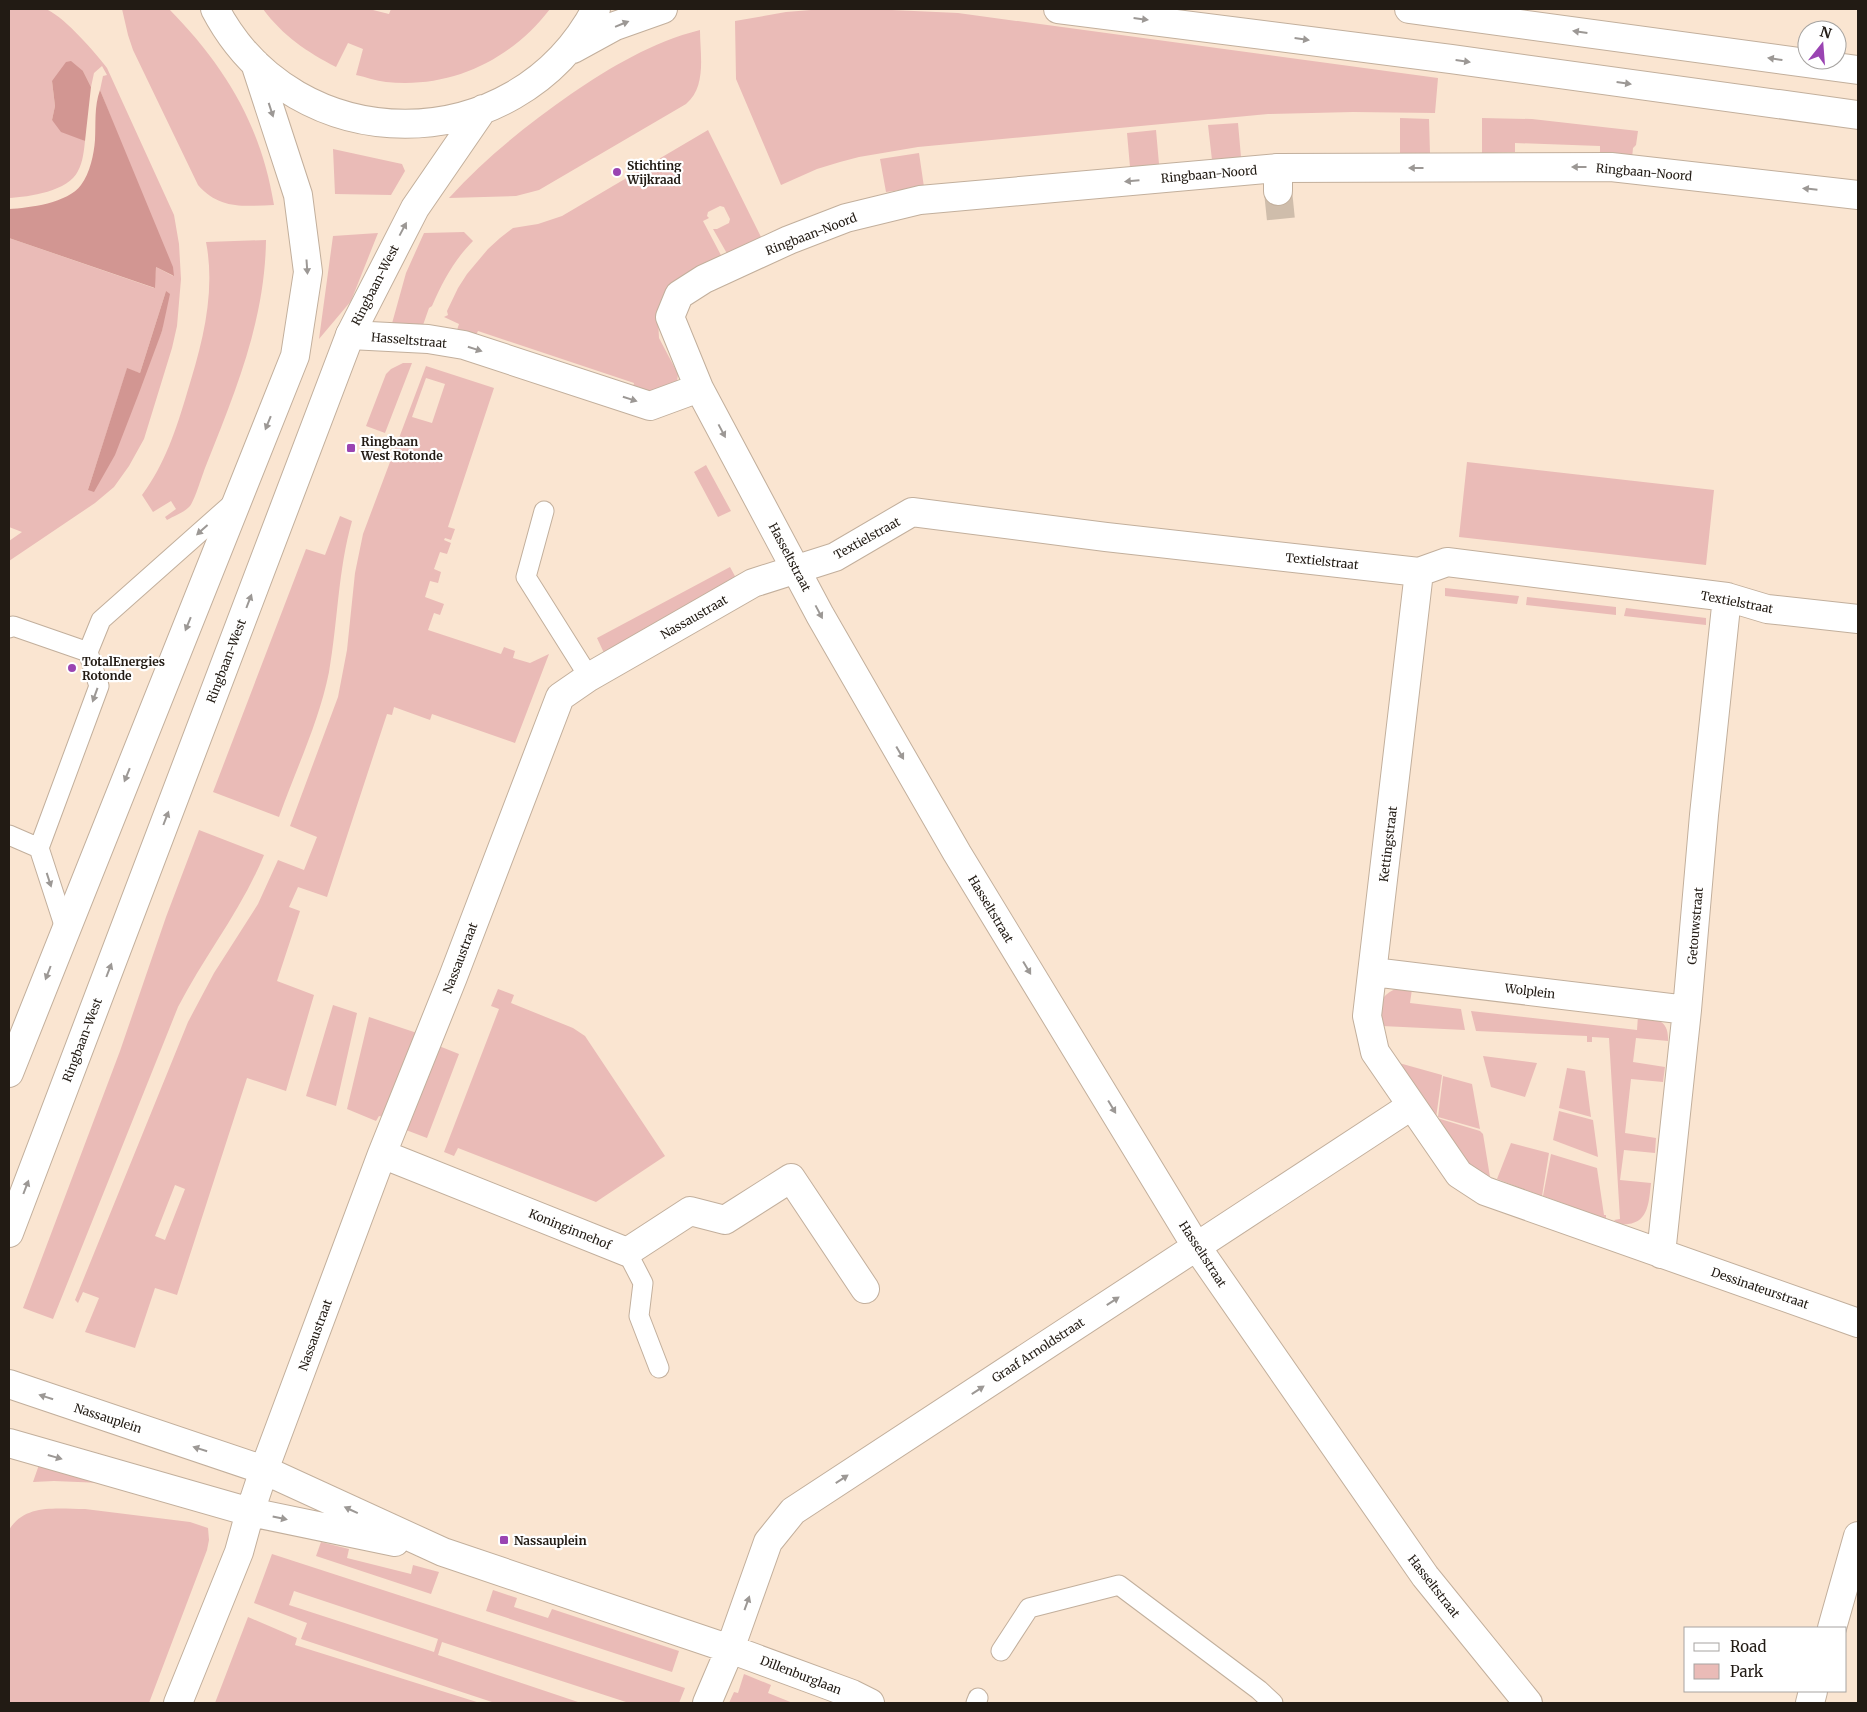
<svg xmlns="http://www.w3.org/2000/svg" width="1867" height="1712" font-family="Merriweather,serif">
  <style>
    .green { fill: #eabbb7; fill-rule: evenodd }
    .forest { fill: #d29692 }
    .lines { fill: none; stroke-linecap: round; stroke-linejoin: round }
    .pedestrian-tunnel { stroke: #cfbdab; stroke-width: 28; stroke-dasharray: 28 14; stroke-linecap: butt }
    .service-casing { stroke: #c2af9c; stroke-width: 21 }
    .pedestrian-casing { stroke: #c2af9c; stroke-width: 30 }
    .minor-casing { stroke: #c2af9c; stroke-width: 30 }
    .secondary-casing { stroke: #c2af9c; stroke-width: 30 }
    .service { stroke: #fff; stroke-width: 19 }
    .pedestrian { stroke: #fff; stroke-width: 28 }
    .minor { stroke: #fff; stroke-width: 28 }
    .secondary { stroke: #fff; stroke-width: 28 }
    .oneway { fill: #9c9895 }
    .poi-dot { fill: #9a44b2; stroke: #fff; stroke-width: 2 }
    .labels { text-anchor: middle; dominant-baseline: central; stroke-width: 4.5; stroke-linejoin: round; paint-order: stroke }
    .poi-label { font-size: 12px; font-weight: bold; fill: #221b14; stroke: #fff; text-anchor: start }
    .street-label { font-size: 12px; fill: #221b14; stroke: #fff }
  </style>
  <rect width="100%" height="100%" fill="#fae5d1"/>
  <path class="green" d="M9,9C18,9 41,6 48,10C66,19 95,52 107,68L174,215L179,244L181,279L177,326L172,348L144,439L129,466L114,487L95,503L9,561V541L22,532L9,527V238L154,288L156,267L173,276L100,90L103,76L107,75L102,66L94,73L91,87L83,71L52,81L55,106L52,120L75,136L85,141C84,150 83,162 78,171C69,191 29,197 9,198ZM166,291L162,331L88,490L127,369L140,373Z
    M122,9H169C225,66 261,125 274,205C244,206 220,210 198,185L133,50L128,35Z
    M263,9H369L389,14L391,9H550C511,60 451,89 386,82C376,81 366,77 356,75L363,49L348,43L336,67C307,52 283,36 263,9Z
    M823,9H870L958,13L1438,78L1435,113L1353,112L1268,114L918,147L859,157L840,162L817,169L781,185L736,79L735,21L786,12Z
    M700,30C700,55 707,86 686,104L539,190L516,196L449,198C485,158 527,125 571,94C611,67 652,42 700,30Z
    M1400,118L1429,119L1430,153H1400Z
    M1482,118L1532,119L1638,131L1636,145L1633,148L1632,158L1600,155V146L1515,143V152L1482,153Z
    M1238,123L1241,157L1212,160L1208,125Z
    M708,130L762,239L729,257L713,229H717L729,223L730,219L724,207L720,206L708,212L707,216L709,218L703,221L723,259L658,319L659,338L678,374L677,383L647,395L632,392L634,383L478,331L474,339L455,336L459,324L444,317L448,315L447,311L458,288L467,274L488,249L500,238L513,228L538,224L562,216Z
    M1156,130L1159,164L1130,167L1127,133Z
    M333,149L402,164L405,171L391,195L335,194Z
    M919,153L924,187L886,192L880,159Z
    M464,232L473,241C454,260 443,281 432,306L429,308L423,325L391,327L406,273L424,233Z
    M378,233L351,301L319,339L333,236Z
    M266,240C265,320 236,390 207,463C203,472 195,500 190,506C185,512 174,516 167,520L165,517L176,509L171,501L153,512L142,495C165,464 176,430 187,393C202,345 216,293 206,242Z
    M403,363H412L385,433L366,426L386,374L391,369Z
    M426,366L494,388L448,527L455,529L451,540L445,538L444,540L451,543L447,554L440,552L434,569L441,572L438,583L430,581L425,597L444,604L440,615L434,613L428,630L501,654L504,647L515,651L513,658L530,663L549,654L515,743L432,714L430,720L394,707L392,715L387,714L327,897L298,887L289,907L300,911L277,981L314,995L286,1091L247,1078L177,1295L155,1288L135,1348L85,1332L99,1298L83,1292L78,1303L75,1300L188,1022L214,973L258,904L278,860L304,870L317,837L290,826L338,697L347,650L355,573L363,534ZM426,378L445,384L432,423L412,417ZM175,1185L185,1189L165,1240L155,1236Z
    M1467,462L1714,490L1706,565L1459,537Z
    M706,465L731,511L718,517L694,472Z
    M340,516L352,521C338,570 338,621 329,672C319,722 296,769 279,817L213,792L306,549L325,555Z
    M730,567L736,578L604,653L597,638Z
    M1445,588L1519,596L1517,604L1445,596Z
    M1527,597L1616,607V615L1526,605Z
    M1626,608L1706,618V625L1624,616Z
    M199,830L264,855C242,909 205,955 178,1007L53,1319L23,1308L120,1051L166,917Z
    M1398,988L1412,989L1410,1003L1461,1009L1465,1030L1382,1026C1378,1008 1378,995 1398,988Z
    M498,989L514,995L511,1003L573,1028L585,1036L665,1156L596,1202L458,1148L454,1156L444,1152L499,1009L491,1006Z
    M333,1005L357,1013L336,1106L306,1096Z
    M1471,1011L1637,1030L1638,1016C1656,1019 1669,1019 1668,1041L1636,1038L1633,1062L1665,1067L1663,1082L1631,1079L1625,1133L1656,1138L1655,1153L1624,1150L1620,1180L1651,1183C1649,1200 1649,1222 1628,1224C1623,1225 1618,1224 1614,1220L1620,1219L1609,1038L1592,1037V1042H1587V1036L1476,1031Z
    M369,1017L420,1034L387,1118L379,1116L376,1121L347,1109Z
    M439,1046L459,1054L427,1138L406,1130Z
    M1483,1056L1537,1063L1525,1097L1491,1087Z
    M1399,1063L1442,1075L1436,1118Z
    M1567,1068L1585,1071L1591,1117L1559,1108Z
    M1443,1076L1472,1084L1480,1129L1438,1117Z
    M1559,1111L1593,1120L1598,1157L1553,1140Z
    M1437,1118L1480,1131L1483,1134L1490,1177L1477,1172L1469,1164Z
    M1511,1143L1549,1153L1542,1196L1497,1179Z
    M1551,1154L1597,1168L1604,1215H1606V1219L1543,1196Z
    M41,1459L102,1483L54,1481L33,1482Z
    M85,1509L190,1522L208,1528L209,1540L207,1550L149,1703H9V1530C25,1503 58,1509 85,1509Z
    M321,1542L349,1549L347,1558L411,1574L413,1565L439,1572L431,1594L316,1556Z
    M272,1554L685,1688L679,1703H629L442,1642L438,1655L581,1703H495L301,1639L307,1623L254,1603ZM294,1591L438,1639L434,1652L289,1605Z
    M493,1590L517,1598L514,1607L548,1618L552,1609L679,1651L672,1672L486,1611Z
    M248,1617L297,1638L295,1645L480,1703H215Z
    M744,1674L771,1685L768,1693L793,1703H729L734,1692L738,1693Z"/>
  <path class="forest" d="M71,61L83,71L91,87L85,141L61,132L52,120L55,106L52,81L66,62Z
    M100,90L173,267L174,276L156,267L155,288L9,238V209C29,208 68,203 81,185C90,173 94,154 95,140C96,123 94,107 100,90Z
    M166,291L170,294L162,331L139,393L115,455L94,492L88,490L127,368L140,373Z"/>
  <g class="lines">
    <path class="pedestrian-tunnel" d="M1278,191L1282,230"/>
    <g class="service-casing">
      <path id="service" d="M544,511L526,577L589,677
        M9,628L13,626L88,652
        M9,835L39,848
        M65,928L39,848L99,686L88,652L101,620L234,502
        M627,1252L643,1283L639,1316L659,1368
        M1001,1651L1029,1608L1119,1585L1259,1690L1273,1703
        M976,1703L978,1698"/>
    </g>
    <g class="pedestrian-casing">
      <path id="pedestrian" d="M1278,168V191"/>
    </g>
    <g class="minor-casing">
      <path id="minor" d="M350,335L428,339L464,345L650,406L699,388
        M1419,572L1367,1016L1375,1052L1459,1174L1485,1191L1858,1323
        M1373,972L1687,1010
        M382,1154L627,1252L690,1211L725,1220L791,1178L865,1289
        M1661,1254L1687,1010L1704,815L1727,597
        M9,1384L264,1470L443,1552L730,1649L852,1694L870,1703
        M9,1443L250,1512L395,1542
        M1832,1628L1858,1536
        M178,1703L239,1552L250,1512L264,1470L382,1154L453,977L560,697L589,677L753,583L835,557L912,512L1106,537L1419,572L1447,562L1727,597L1767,609L1858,619
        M707,1703L730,1649L768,1542L793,1511L1411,1106
        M1528,1703L1425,1576L1196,1246L957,853L820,615L699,388L670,317L679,295L704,279L789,240L846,218L920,200L1278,168L1611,167L1858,195
        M1810,1703L1813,1691"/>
    </g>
    <g class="secondary-casing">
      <path id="secondary" d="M215,9C295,162 515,162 596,9
        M1058,9L1451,59L1858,115
        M1409,9L1858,70
        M573,49L615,26L663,9
        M9,1073L295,356L308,272L298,195L255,63
        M9,1233L350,335L415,208L483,109"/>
    </g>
    <use href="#service" class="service"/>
    <use href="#pedestrian" class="pedestrian"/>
    <use href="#minor" class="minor"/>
    <use href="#secondary" class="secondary"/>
  </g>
  <defs><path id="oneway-solid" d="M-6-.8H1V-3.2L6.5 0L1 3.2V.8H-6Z" transform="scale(1.25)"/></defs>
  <g class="oneway">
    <use href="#oneway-solid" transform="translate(1141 19) rotate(7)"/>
    <use href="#oneway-solid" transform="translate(622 24) rotate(-22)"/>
    <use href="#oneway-solid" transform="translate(1580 32) rotate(-172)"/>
    <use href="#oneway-solid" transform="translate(1302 39) rotate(8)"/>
    <use href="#oneway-solid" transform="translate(1775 59) rotate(-172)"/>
    <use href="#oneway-solid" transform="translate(1463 61) rotate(8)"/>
    <use href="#oneway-solid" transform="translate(1624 83) rotate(8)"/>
    <use href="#oneway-solid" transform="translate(271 110) rotate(72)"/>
    <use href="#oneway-solid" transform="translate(1579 167) rotate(180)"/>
    <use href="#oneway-solid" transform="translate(1416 168) rotate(180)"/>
    <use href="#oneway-solid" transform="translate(1132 181) rotate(175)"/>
    <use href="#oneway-solid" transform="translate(1810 189) rotate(-174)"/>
    <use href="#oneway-solid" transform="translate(403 229) rotate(-62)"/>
    <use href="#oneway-solid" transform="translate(307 267) rotate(86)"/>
    <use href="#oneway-solid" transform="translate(475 349) rotate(18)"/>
    <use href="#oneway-solid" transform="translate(630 399) rotate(18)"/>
    <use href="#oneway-solid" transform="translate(268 423) rotate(112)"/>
    <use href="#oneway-solid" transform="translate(722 431) rotate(62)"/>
    <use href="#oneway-solid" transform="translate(202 530) rotate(138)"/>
    <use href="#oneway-solid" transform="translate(249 601) rotate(-69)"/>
    <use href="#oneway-solid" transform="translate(819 612) rotate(62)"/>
    <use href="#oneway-solid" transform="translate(188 624) rotate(112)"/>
    <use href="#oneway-solid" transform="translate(95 695) rotate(110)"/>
    <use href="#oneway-solid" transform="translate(900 753) rotate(60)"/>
    <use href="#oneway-solid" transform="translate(127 775) rotate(112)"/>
    <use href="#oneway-solid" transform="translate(166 818) rotate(-69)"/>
    <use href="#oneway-solid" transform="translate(49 880) rotate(72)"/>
    <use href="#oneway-solid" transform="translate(1027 968) rotate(59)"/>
    <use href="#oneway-solid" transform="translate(109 970) rotate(-69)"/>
    <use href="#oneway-solid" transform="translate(48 973) rotate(111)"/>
    <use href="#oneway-solid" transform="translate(1112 1107) rotate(59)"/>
    <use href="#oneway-solid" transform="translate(26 1187) rotate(-69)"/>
    <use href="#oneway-solid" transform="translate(1113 1301) rotate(-33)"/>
    <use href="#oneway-solid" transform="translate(978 1390) rotate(-33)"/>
    <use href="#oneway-solid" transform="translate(46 1397) rotate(-162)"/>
    <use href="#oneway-solid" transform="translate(200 1449) rotate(-162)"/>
    <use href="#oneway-solid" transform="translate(55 1457) rotate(16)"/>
    <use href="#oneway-solid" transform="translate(842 1479) rotate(-33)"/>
    <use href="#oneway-solid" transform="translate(351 1510) rotate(-155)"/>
    <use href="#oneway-solid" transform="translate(280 1518) rotate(12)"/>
    <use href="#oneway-solid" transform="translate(747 1603) rotate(-70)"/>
  </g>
  <g class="poi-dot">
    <circle cx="617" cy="172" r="5"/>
    <rect x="346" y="443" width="10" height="10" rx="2.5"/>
    <circle cx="72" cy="668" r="5"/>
    <rect x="499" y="1535" width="10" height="10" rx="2.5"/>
  </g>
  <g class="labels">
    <g class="poi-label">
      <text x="627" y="165">Stichting<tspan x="627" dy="14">Wijkraad</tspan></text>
      <text x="361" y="441">Ringbaan<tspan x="361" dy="14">West Rotonde</tspan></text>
      <text x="82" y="661">TotalEnergies<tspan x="82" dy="14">Rotonde</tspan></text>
      <text x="514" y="1540">Nassauplein</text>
    </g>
    <g class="street-label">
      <text transform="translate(1644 172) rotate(5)">Ringbaan-Noord</text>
      <text transform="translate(1209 174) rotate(-5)">Ringbaan-Noord</text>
      <text transform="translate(811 234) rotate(-21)">Ringbaan-Noord</text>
      <text transform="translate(375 285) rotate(-63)">Ringbaan-West</text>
      <text transform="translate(409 340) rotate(5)">Hasseltstraat</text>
      <text transform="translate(867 538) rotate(-29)">Textielstraat</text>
      <text transform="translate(790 557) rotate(62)">Hasseltstraat</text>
      <text transform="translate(1322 561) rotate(6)">Textielstraat</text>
      <text transform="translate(1737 602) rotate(11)">Textielstraat</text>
      <text transform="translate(694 617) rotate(-30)">Nassaustraat</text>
      <text transform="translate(226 661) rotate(-69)">Ringbaan-West</text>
      <text transform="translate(1388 844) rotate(-83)">Kettingstraat</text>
      <text transform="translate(991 909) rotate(59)">Hasseltstraat</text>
      <text transform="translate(1695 926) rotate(-85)">Getouwstraat</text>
      <text transform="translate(460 958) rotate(-69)">Nassaustraat</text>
      <text transform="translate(1530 991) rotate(7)">Wolplein</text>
      <text transform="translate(82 1040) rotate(-69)">Ringbaan-West</text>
      <text transform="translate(570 1229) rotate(22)">Koninginnehof</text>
      <text transform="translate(1203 1254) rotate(57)">Hasseltstraat</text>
      <text transform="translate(1760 1288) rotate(19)">Dessinateurstraat</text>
      <text transform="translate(315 1335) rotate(-70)">Nassaustraat</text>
      <text transform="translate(1038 1350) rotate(-33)">Graaf Arnoldstraat</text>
      <text transform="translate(108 1418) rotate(18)">Nassauplein</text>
      <text transform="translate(1434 1586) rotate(52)">Hasseltstraat</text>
      <text transform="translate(801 1675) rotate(21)">Dillenburglaan</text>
    </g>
  </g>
  <rect width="1867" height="1712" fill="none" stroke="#221b14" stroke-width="20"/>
  <rect x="1684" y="1627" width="162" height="65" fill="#ffffff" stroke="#a7a4a1"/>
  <rect x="1694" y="1643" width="25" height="8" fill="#ffffff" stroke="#a7a4a1"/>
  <text x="1730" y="1652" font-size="15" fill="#221b14">Road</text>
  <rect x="1694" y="1664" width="25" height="15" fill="#eabbb7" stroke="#a7a4a1"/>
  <text x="1730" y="1677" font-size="15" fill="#221b14">Park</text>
  <g transform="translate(1822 45) rotate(17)"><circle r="24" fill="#ffffff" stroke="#a7a4a1"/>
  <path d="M0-4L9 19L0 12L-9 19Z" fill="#9a44b2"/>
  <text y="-8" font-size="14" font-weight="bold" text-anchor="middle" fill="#221b14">N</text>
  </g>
</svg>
